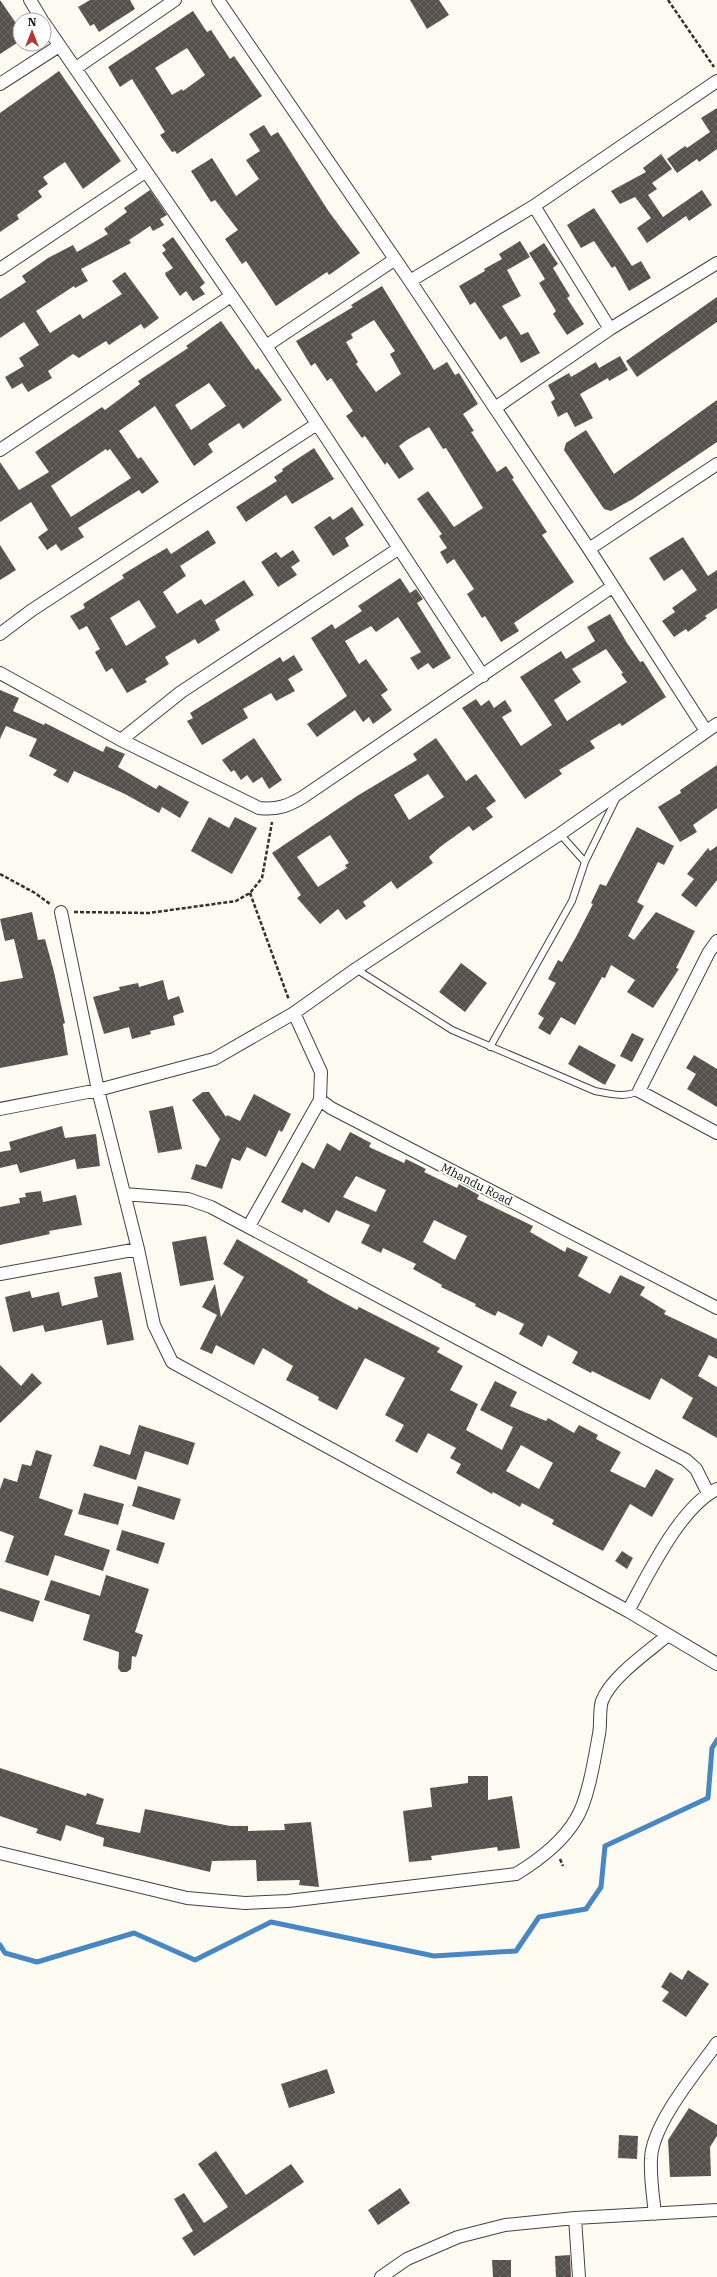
<svg xmlns="http://www.w3.org/2000/svg" width="717" height="2277" font-family="'IBM Plex Serif',serif">
  <style>
    .lines { fill: none; stroke-linecap: round; stroke-linejoin: round }
    .stream { stroke: #4887c1; stroke-width: 5 }
    .building { fill: url(#building-cross-hatch); fill-rule: evenodd }
    .service-casing { stroke: #424242; stroke-width: 8 }
    .minor-casing { stroke: #424242; stroke-width: 14 }
    .path { stroke: #313131; stroke-width: 2.5; stroke-dasharray: 4 2; stroke-linecap: butt }
    .service { stroke: #fff; stroke-width: 6 }
    .minor { stroke: #fff; stroke-width: 12 }
    .labels { text-anchor: middle; dominant-baseline: central; stroke-width: 4; stroke-linejoin: round; paint-order: stroke }
    .street-label { font-size: 12px; fill: #0f0f0f; stroke: #fff }
  </style>
  <defs>
    <pattern id="building-cross-hatch" width="8" height="8" patternUnits="userSpaceOnUse"><rect width="8" height="8" fill="#56514c"/><path d="M0 0l8 8M0 8l8-8" fill="none" stroke="#696561"/></pattern>
  </defs>
  <rect width="100%" height="100%" fill="#fefcf2"/>
  <g class="lines">
    <path class="stream" d="M0,1945L5,1953L37,1962L134,1933L195,1960L271,1922L434,1956L516,1951L539,1917L586,1909L601,1887L605,1846L708,1798L712,1748L717,1740"/>
  </g>
  <path class="building" d="M0,0L20,29V41L0,54Z
    M90,0H130L135,9L99,32L94,24L90,26L78,7Z
    M410,0H439L449,15L427,29Z
    M193,11L207,32L211,30L230,59L234,56L262,96L177,154L175,151L172,152L160,135L165,132L132,79L120,87L108,67ZM187,48L205,75L183,91L182,89L172,95L155,68Z
    M59,71L121,161L83,189L65,162L43,177L48,184L38,191L42,197L17,215L19,219L0,232V113Z
    M717,108V149L699,162L697,159L677,173L667,159L685,146L687,148L710,132L701,118Z
    M264,125L271,136L278,132L329,212L360,253L329,275L327,272L276,306L246,261L242,264L225,239L238,230L215,200L211,202L191,171L212,158L236,196L259,179L246,160L260,151L249,134Z
    M661,154L672,169L652,183L657,189L648,195L663,217L702,190L712,205L689,221L686,216L647,243L637,228L651,218L635,197L620,204L611,191L646,172L643,168Z
    M150,190L167,215L160,219L164,225L153,231L150,226L129,240L131,243L81,269L88,281L75,288L74,286L36,311L50,333L80,314L83,319L122,294L112,281L125,272L159,318L144,329L141,324L109,345L106,341L79,358L73,354L48,371L52,378L28,392L22,383L12,389L5,377L24,366L19,358L39,345L24,322L0,338V299L26,282L22,276L48,258L73,245L77,252L108,234L104,229L127,212L124,208Z
    M594,208L632,266L641,261L651,278L629,291L615,266L612,268L594,241L581,248L567,225Z
    M173,237L205,283L200,287L205,294L193,301L186,291L180,296L166,276L165,273L173,268L162,253L166,250L162,245Z
    M520,241L530,257L507,270L521,296L502,306L521,335L528,332L540,353L521,363L506,336L500,340L475,302L470,305L459,286L485,271L484,269L502,259L499,254Z
    M544,243L558,264L553,268L570,296L567,298L584,324L567,335L553,314L556,311L539,283L545,279L529,253Z
    M382,286L434,370L447,362L455,375L459,373L478,404L463,414L474,431L471,432L497,472L506,466L514,478L512,479L547,532L542,535L574,582L514,623L519,631L501,642L485,616L482,618L467,594L474,589L454,559L447,564L440,552L447,548L439,536L442,534L417,499L428,491L454,527L483,508L446,448L443,449L429,427L407,440L399,446L414,469L399,479L387,462L385,465L365,436L362,438L346,416L353,411L331,378L327,381L315,363L311,366L296,341L353,307L351,305ZM374,320L395,351L390,354L401,374L376,392L356,364L358,362L346,342L353,338L351,334Z
    M717,297V322L637,377L626,361Z
    M221,321L256,370L258,368L282,400L243,429L239,423L208,444L213,452L194,466L155,406L119,431L138,459L141,457L159,482L142,494L139,490L78,528L84,537L61,551L56,544L47,550L38,537L48,530L31,502L0,522V462L19,490L49,472L35,452L102,407L105,410L140,384L138,381L188,348L186,346ZM209,383L226,406L191,430L175,405ZM106,449L107,451L110,449L131,478L71,517L51,486Z
    M620,356L628,370L609,381L608,378L580,394L593,418L575,427L567,412L558,417L551,402L555,399L548,385L569,373L571,377L596,362L599,368Z
    M717,400V442L633,499L611,511L604,509L564,450L566,443L586,430L614,474Z
    M314,448L334,479L292,504L286,495L246,522L236,507L277,481L274,477L283,471L282,469Z
    M352,507L364,525L345,538L349,546L333,556L314,527L330,516L333,520Z
    M208,530L216,543L180,566L186,576L163,592L177,614L201,599L205,605L244,580L254,595L215,620L220,630L198,644L195,639L165,657L169,664L145,679L147,682L127,693L112,668L106,672L95,652L100,649L87,626L79,630L70,616L85,608L83,604L124,578L122,575L143,562L167,548L171,554ZM139,600L156,627L126,646L110,618Z
    M683,537L708,576L717,570V608L705,616L707,618L688,632L686,629L674,637L662,621L675,612L672,608L697,590L682,569L664,581L649,558Z
    M0,545L16,570L0,580Z
    M293,550L300,561L291,567L297,575L278,587L261,562L276,552L281,558Z
    M400,578L410,593L416,589L423,599L417,603L451,658L433,669L428,663L418,670L410,658L421,652L398,617L376,632L371,626L345,641L359,664L366,659L388,690L381,695L392,710L373,724L369,717L363,722L355,710L317,737L307,724L347,696L311,638L332,624L335,629L362,611L358,606Z
    M610,614L627,643L640,662L643,661L666,697L622,726L620,723L590,741L595,748L559,770L562,774L525,799L462,708L476,699L481,706L489,700L494,708L505,700L512,711L502,717L521,746L552,725L520,677L561,651L566,659L595,641L587,627ZM606,649L623,673L621,674L627,682L567,721L554,700L581,682L572,669Z
    M294,655L303,670L288,679L295,691L276,701L271,693L243,709L248,718L202,745L187,721L193,718L190,713L280,657L283,662Z
    M0,690L19,698L13,711L44,725L45,723L103,752L106,746L125,754L118,767L156,789L159,785L189,802L180,818L162,807L159,813L125,794L74,771L68,783L53,775L57,770L29,756L37,739L6,726L0,739Z
    M254,738L282,780L269,789L262,777L253,783L247,775L241,780L234,770L231,772L222,760Z
    M436,738L466,781L476,774L496,801L486,808L493,817L473,831L469,826L440,847L429,857L433,863L397,889L391,881L363,902L366,906L346,920L338,909L320,924L297,898L301,895L272,853L357,796L417,760L413,754ZM428,774L444,797L409,820L394,795ZM330,835L349,863L345,865L347,868L318,887L297,857Z
    M717,765V808L693,825L697,832L680,842L658,807L681,793L680,790Z
    M209,817L229,828L235,817L257,828L232,874L191,851Z
    M637,827L674,846L664,865L658,862L637,902L644,906L628,936L634,940L656,912L695,931L676,968L679,969L653,1008L627,992L635,980L611,965L605,978L602,977L575,1025L561,1017L550,1035L538,1028L544,1018L538,1014L556,983L548,979L558,960L562,962L576,937L593,904L591,903L600,884L606,886Z
    M717,846V880L696,907L681,895L694,879L687,874L708,848L710,851Z
    M32,912L38,940L45,939L54,972L65,1023L63,1024L68,1055L0,1068V982L23,978L14,939L5,941L0,919Z
    M461,963L487,983L465,1012L439,992Z
    M163,980L168,1000L179,996L184,1012L173,1016L175,1025L150,1031L151,1034L132,1039L129,1027L104,1034L93,997L120,990L119,987L138,983L139,987Z
    M632,1033L644,1039L632,1062L620,1056Z
    M579,1045L616,1065L605,1085L568,1064Z
    M694,1055L717,1069V1107L687,1089L696,1074L686,1068Z
    M203,1092H209L226,1117L227,1115L240,1121L254,1094L291,1114L282,1132L279,1130L266,1157L247,1147L240,1161L232,1158L222,1189L191,1179L196,1164L206,1167L220,1139L192,1100Z
    M173,1106L182,1149L158,1153L149,1111Z
    M62,1126L65,1138L96,1134L100,1166L77,1169L75,1159L20,1173L17,1164L0,1168V1152L11,1150L9,1142Z
    M350,1132L371,1143L369,1147L404,1163L406,1159L426,1169L424,1172L457,1188L459,1184L479,1195L477,1199L533,1226L530,1232L565,1252L567,1247L588,1257L578,1276L610,1294L620,1275L645,1287L640,1295L666,1311L664,1314L717,1339V1359L709,1355L698,1376L717,1387V1438L682,1418L693,1398L661,1378L650,1400L592,1371L591,1373L572,1363L578,1352L548,1335L542,1347L519,1334L524,1324L498,1311L495,1316L475,1306L476,1304L441,1287L442,1285L413,1269L416,1264L383,1248L381,1253L361,1243L370,1225L336,1210L329,1223L304,1209L302,1213L281,1202L302,1162L314,1169L327,1143L340,1151ZM356,1176L386,1190L376,1212L343,1197ZM434,1220L467,1236L455,1260L423,1242Z
    M41,1191L43,1202L76,1195L82,1225L49,1231L50,1234L0,1245V1207L20,1203L19,1198L26,1197L25,1193Z
    M206,1236L214,1280L180,1286L172,1242Z
    M237,1239L308,1280L307,1282L331,1296L357,1310L359,1307L440,1348L437,1352L463,1366L450,1390L478,1404L466,1430L502,1450L513,1427L480,1410L495,1381L517,1392L510,1406L546,1421L548,1418L574,1433L579,1425L598,1435L596,1439L621,1452L610,1471L645,1488L656,1469L674,1479L652,1517L630,1504L603,1551L552,1524L554,1520L522,1503L520,1507L493,1492L492,1494L456,1473L461,1464L450,1458L456,1448L428,1433L417,1453L395,1441L404,1425L385,1415L405,1378L365,1358L337,1410L318,1400L319,1397L286,1380L293,1366L263,1348L254,1365L216,1345L212,1354L200,1349L217,1315L202,1307L215,1284L221,1317L244,1277L223,1264ZM521,1445L553,1463L539,1489L506,1471Z
    M121,1272L134,1340L107,1345L102,1320L45,1332L43,1325L13,1332L5,1297L30,1291L32,1298L59,1292L62,1306L98,1297L94,1277Z
    M0,1365L21,1386L32,1373L42,1383L0,1423Z
    M139,1425L195,1443L188,1465L145,1451L136,1480L93,1466L100,1445L130,1455Z
    M36,1450L52,1455L39,1498L73,1510L64,1535L110,1550L103,1571L55,1555L48,1576L5,1562L14,1536L0,1531V1489L4,1478L17,1482L22,1464L31,1466Z
    M138,1486L181,1499L174,1520L132,1506Z
    M84,1493L124,1504L118,1525L78,1514Z
    M122,1530L165,1543L158,1564L116,1550Z
    M622,1551L633,1558L627,1569L615,1561Z
    M106,1575L149,1589L135,1632L143,1635L136,1657L132,1656L131,1669L127,1672H121L118,1668L119,1652L83,1640L90,1615L44,1600L51,1580L100,1596Z
    M0,1588L40,1601L33,1622L0,1611Z
    M0,1768L86,1796L87,1793L104,1799L96,1824L140,1833L145,1809L230,1826H248V1831L285,1830L284,1824L311,1822L319,1887L299,1885L300,1880L257,1881L256,1860L212,1861L210,1872L103,1846L104,1838L66,1825L61,1841L36,1833L38,1829L0,1816Z
    M468,1776H488V1800L512,1796L520,1848L498,1851L497,1847L431,1856L432,1860L409,1862L403,1811L432,1807L430,1788L468,1783Z
    M688,1970L709,1984L686,2017L662,2001L669,1992L661,1987L670,1972L682,1980Z
    M327,2069L335,2093L289,2108L281,2084Z
    M689,2108L717,2125V2136L710,2147L711,2176L670,2177L668,2140Z
    M619,2135L638,2136L637,2159L618,2158Z
    M216,2151L246,2195L291,2164L304,2182L194,2256L182,2238L193,2231L174,2199L184,2193L204,2223L228,2207L198,2164Z
    M400,2188L410,2203L378,2225L368,2210Z
    M570,2255L571,2277H556L555,2256Z
    M492,2260H511V2277H493Z"/>
  <g class="lines">
    <g class="service-casing">
      <path id="service" d="M585,862L617,797
        M356,969L452,1030L595,1091C611,1094 624,1098 639,1091
        M490,1047L572,901L585,862L560,834"/>
    </g>
    <g class="minor-casing">
      <path id="minor" d="M30,0L42,20
        M218,0L410,281L589,549L706,731
        M44,23L266,346L483,676
        M76,68L175,0
        M0,84L59,46
        M534,206L610,329
        M0,269L145,172
        M410,281L534,206L717,81
        M266,346L394,260
        M495,408L610,329L717,263
        M0,450L231,296
        M589,549L717,464
        M0,634L32,610L317,424
        M0,673L121,740L259,808C277,810 288,806 303,797L612,587
        M121,740L181,692L398,549
        M61,912L98,1090L138,1249L154,1325L172,1362L628,1611L717,1664
        M717,941L709,952L639,1091L717,1133
        M294,1013L321,1072L320,1100L331,1108L717,1308
        M0,1109L98,1090L214,1059L294,1013L356,969L560,834L717,724
        M124,1194L188,1199L211,1207L686,1460L696,1469L708,1493
        M249,1226L320,1100
        M0,1274L138,1249
        M628,1611C648,1575 680,1507 717,1489
        M0,1853L187,1898L245,1903L288,1901L516,1874C539,1860 562,1843 576,1819C588,1801 595,1756 599,1734C601,1725 599,1709 602,1701C611,1677 648,1652 668,1635
        M655,2214C653,2196 650,2177 651,2159C652,2124 697,2071 717,2043
        M575,2218L579,2277
        M381,2277L407,2259L458,2237L505,2225L575,2218L717,2210"/>
    </g>
    <path class="path" d="M668,0L714,67
      M0,874L35,893L50,904
      M250,893L289,1000
      M74,912L149,913L236,901L250,893L262,878L272,822
      M560,1859L563,1866"/>
    <use href="#service" class="service"/>
    <use href="#minor" class="minor"/>
  </g>
  <g class="labels">
    <g class="street-label">
      <text transform="translate(477 1184) rotate(27)">Mhandu Road</text>
    </g>
  </g>
  <g transform="translate(32 32)"><circle r="19" fill="#ffffff" stroke="#9f9f9f"/>
  <path d="M0-3L7 15L0 10L-7 15Z" fill="#b33733"/>
  <text y="-6" font-size="11" font-weight="bold" text-anchor="middle" fill="#0f0f0f">N</text>
  </g>
</svg>
